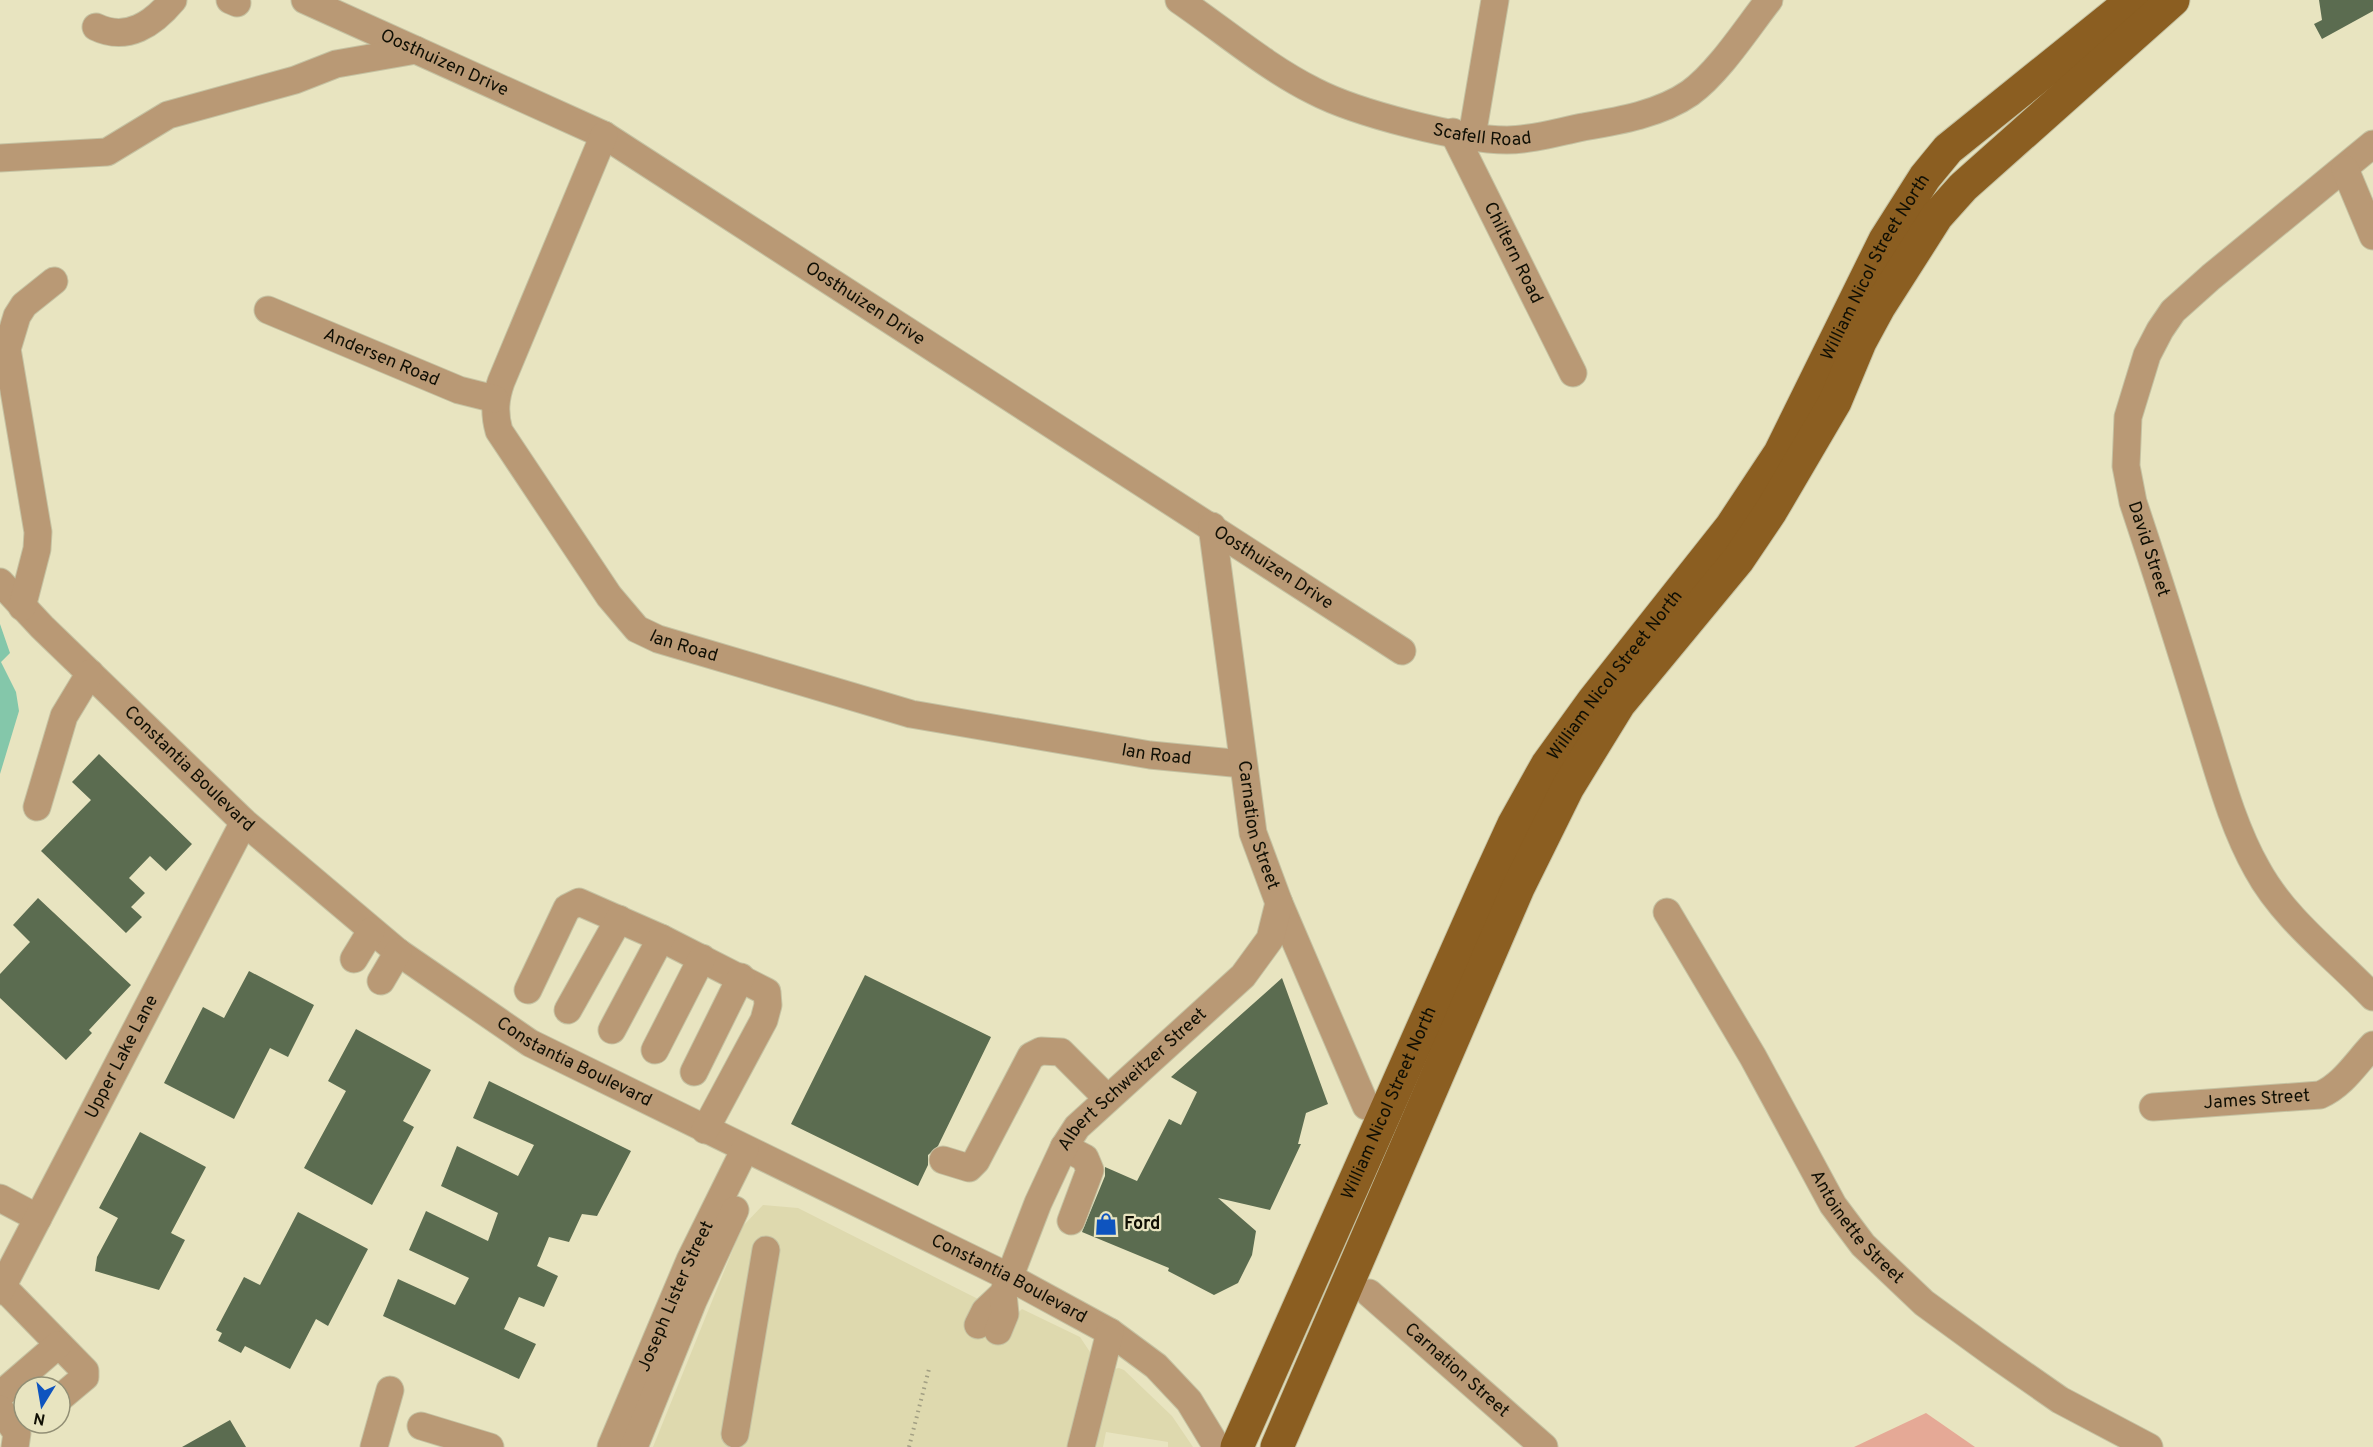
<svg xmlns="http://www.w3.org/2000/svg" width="2373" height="1447" font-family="Overpass,sans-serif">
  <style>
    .built { fill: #ded9ae }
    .green { fill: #e5a996 }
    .water { fill: #84c7aa }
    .building { fill: #5b6c50 }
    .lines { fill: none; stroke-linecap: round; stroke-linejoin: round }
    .minor-casing { stroke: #c5c2a2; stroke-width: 29 }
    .major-casing { stroke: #c5c2a2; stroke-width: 35 }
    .path { stroke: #a29f83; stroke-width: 4; stroke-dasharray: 1.5 4.5; stroke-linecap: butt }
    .minor { stroke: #b99975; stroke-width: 27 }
    .major { stroke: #8b5e21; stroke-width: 33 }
    .labels { text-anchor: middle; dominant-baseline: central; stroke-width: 4.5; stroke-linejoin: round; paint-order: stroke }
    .street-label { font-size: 18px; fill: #100f04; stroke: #e8e4c0 }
    .poi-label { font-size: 18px; font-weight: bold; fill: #100f04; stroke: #e8e4c0; text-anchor: start }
  </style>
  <rect width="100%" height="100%" fill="#e8e4c0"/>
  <path class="built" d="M763,1205L798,1208L980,1300L1010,1320L1022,1309L1080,1337L1090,1352L1088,1374L1119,1368L1124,1370L1172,1416L1193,1447H1168V1442L1106,1432L1103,1447H653L742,1227Z"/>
  <path class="green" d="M1926,1413L1975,1447H1854Z"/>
  <path class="water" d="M0,624L10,653L1,662L16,692L19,711L0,774Z"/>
  <path class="building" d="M2319,0H2373V11L2322,39L2314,24L2322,20Z
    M99,754L192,844L166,871L150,856L129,878L145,893L131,907L142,917L126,933L41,851L91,800L72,782Z
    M38,898L131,985L89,1030L92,1033L66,1060L0,998V974L30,942L13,925Z
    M249,971L314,1005L288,1057L270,1048L234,1119L164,1083L203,1007L224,1018Z
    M865,975L991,1037L938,1146L928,1155V1165L918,1186L791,1124Z
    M1282,978L1328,1104L1306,1113L1298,1144H1301L1270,1210L1218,1198L1256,1231L1252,1255L1238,1283L1214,1295L1168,1271L1169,1268L1082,1232L1105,1176V1167L1137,1181L1169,1119L1181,1125L1197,1092L1171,1077Z
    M356,1029L431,1070L403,1121L414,1127L372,1205L304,1168L346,1091L328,1081Z
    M489,1081L631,1151L597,1216L582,1214L569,1242L549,1237L537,1266L558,1276L544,1307L519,1297L504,1329L536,1344L519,1379L383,1316L398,1279L455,1305L469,1278L409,1250L426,1211L488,1241L498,1213L441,1186L457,1146L518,1176L534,1145L473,1118Z
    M140,1132L206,1167L171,1233L185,1240L159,1290L95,1271L97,1257L118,1218L99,1208Z
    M298,1212L368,1249L328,1326L316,1319L290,1369L245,1346L241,1353L218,1341L222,1333L216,1330L244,1277L260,1285Z
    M230,1420L246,1447H182Z"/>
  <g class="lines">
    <g class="minor-casing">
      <g id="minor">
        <path d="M230,0L237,3"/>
        <path id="s1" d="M305,0L604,135L1402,651"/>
        <path id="s2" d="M1179,0C1223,30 1266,67 1314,91C1356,113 1460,140 1507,140C1532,140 1558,132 1583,127C1618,121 1660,114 1690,93C1719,72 1747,28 1769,0"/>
        <path d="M96,27C127,42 153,24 173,0"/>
        <path id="s3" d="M1453,132L1573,373"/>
        <path id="s4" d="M604,135L501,382C495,399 494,413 499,431L609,596L637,629L658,639L911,714L1150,755L1243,764"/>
        <path d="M1472,136L1495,0"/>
        <path id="s5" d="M2373,144L2211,277L2173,311L2160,330L2147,355L2128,417L2126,466L2133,502C2157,574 2180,647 2202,719C2218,769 2231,823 2257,869C2284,919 2334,956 2373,997"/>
        <path d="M0,158L107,152L168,115L295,80L336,64L416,50"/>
        <path d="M2345,169L2373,236"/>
        <path id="s6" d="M268,310L459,390L495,399"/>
        <path id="s7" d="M1212,526L1253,833L1279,903L1366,1106"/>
        <path id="s8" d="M0,582L42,627L244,822L398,952L530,1043L1009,1277L1110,1332L1156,1366L1189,1401L1217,1447"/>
        <path d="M22,607L37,549L38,532L7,349L17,316L24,305L54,281"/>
        <path d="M37,807L64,716L90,673"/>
        <path id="s9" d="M1667,912L1753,1057L1833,1205L1863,1245L1924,1303L1994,1354L2060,1400L2149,1447"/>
        <path d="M354,959L371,931"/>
        <path d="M381,981L398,952"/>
        <path d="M528,990L567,908L579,902L661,938L767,992L768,1005L764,1020L705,1130"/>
        <path d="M568,1010L619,919"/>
        <path d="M612,1030L661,938"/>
        <path d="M655,1050L702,958"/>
        <path d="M694,1072L741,977"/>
        <path id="s10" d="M2153,1107L2320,1095C2343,1085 2356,1063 2373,1045"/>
        <path d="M1064,1147L1085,1158L1090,1170L1071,1221"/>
        <path d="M943,1160L969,1168L976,1161L1031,1056L1041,1051L1061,1052L1107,1098"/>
        <path d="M0,1198L38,1218"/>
        <path d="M2,1286L85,1371V1377L60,1398"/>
        <path id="s11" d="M0,1291L244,822"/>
        <path id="s12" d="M1369,1293L1544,1447"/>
        <path id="s13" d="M978,1325L985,1311L1003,1294L1038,1203L1064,1147L1077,1127L1243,976L1270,939L1279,903"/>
        <path d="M998,1331L1005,1314L1003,1294"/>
        <path d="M0,1395L58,1345"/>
        <path d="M0,1409L17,1433L15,1447"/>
        <path d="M421,1426L490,1447"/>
        <path d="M735,1434L766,1250"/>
        <path d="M374,1447L390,1390"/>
        <path id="s14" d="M611,1447L690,1260L745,1149"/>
        <path d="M634,1447L693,1301L735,1210"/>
        <path d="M1081,1447L1110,1332"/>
      </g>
    </g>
    <g class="major-casing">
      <g id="major">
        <path id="s15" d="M1237,1447L1486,885L1514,824L1547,765L1594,700L1731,527L1780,453L1885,240L1925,177L1948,149L2133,0"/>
        <path d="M1277,1447L1518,888L1568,787L1619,704L1738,560L1771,511L1835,402L1860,342L1879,307L1937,216L1963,187L2173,0"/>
      </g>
    </g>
    <path class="path" d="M909,1447L929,1369"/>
    <use href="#minor" class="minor"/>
    <use href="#major" class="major"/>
  </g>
  <defs>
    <g id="shop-bare" transform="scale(1.8)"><path d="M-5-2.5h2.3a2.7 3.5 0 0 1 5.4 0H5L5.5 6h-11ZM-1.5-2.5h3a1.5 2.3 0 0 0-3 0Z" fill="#0e54bf" stroke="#e8e4c0" stroke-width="2.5" paint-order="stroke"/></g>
  </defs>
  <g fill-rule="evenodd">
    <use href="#shop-bare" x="1106" y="1224"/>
  </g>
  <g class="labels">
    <g class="street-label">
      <text stroke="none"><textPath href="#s1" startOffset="153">Oosthuizen Drive</textPath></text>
      <text stroke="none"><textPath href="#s2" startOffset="338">Scafell Road</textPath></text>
      <text stroke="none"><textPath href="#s3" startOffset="135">Chiltern Road</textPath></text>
      <text stroke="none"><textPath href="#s15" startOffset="1348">William Nicol Street North</textPath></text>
      <text stroke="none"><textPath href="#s1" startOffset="639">Oosthuizen Drive</textPath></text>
      <text stroke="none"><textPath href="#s6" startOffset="123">Andersen Road</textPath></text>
      <text stroke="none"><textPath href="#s5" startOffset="512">David Street</textPath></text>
      <text stroke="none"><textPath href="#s1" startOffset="1125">Oosthuizen Drive</textPath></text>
      <text stroke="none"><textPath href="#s4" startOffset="609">Ian Road</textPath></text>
      <text stroke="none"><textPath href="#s15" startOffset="862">William Nicol Street North</textPath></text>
      <text stroke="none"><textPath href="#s4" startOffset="1095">Ian Road</textPath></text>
      <text stroke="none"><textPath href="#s8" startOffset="266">Constantia Boulevard</textPath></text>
      <text stroke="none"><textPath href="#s7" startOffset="303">Carnation Street</textPath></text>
      <text stroke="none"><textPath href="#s11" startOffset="264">Upper Lake Lane</textPath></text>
      <text stroke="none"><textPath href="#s8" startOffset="752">Constantia Boulevard</textPath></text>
      <text stroke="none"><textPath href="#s13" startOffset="296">Albert Schweitzer Street</textPath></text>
      <text stroke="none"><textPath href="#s10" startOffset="104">James Street</textPath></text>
      <text stroke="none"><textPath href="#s15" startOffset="376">William Nicol Street North</textPath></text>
      <text stroke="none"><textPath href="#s9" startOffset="369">Antoinette Street</textPath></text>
      <text stroke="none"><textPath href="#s8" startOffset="1238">Constantia Boulevard</textPath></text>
      <text stroke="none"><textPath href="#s14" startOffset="164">Joseph Lister Street</textPath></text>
      <text stroke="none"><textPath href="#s12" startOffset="117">Carnation Street</textPath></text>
    </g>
    <g class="poi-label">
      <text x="1124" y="1224">Ford</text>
    </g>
  </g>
  <g transform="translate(42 1405) rotate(191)"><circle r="28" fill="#e8e4c0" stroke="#928f75" stroke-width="1.5"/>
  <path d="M0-4.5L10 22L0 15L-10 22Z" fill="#0e54bf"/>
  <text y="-9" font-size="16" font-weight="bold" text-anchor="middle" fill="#100f04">N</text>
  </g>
</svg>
